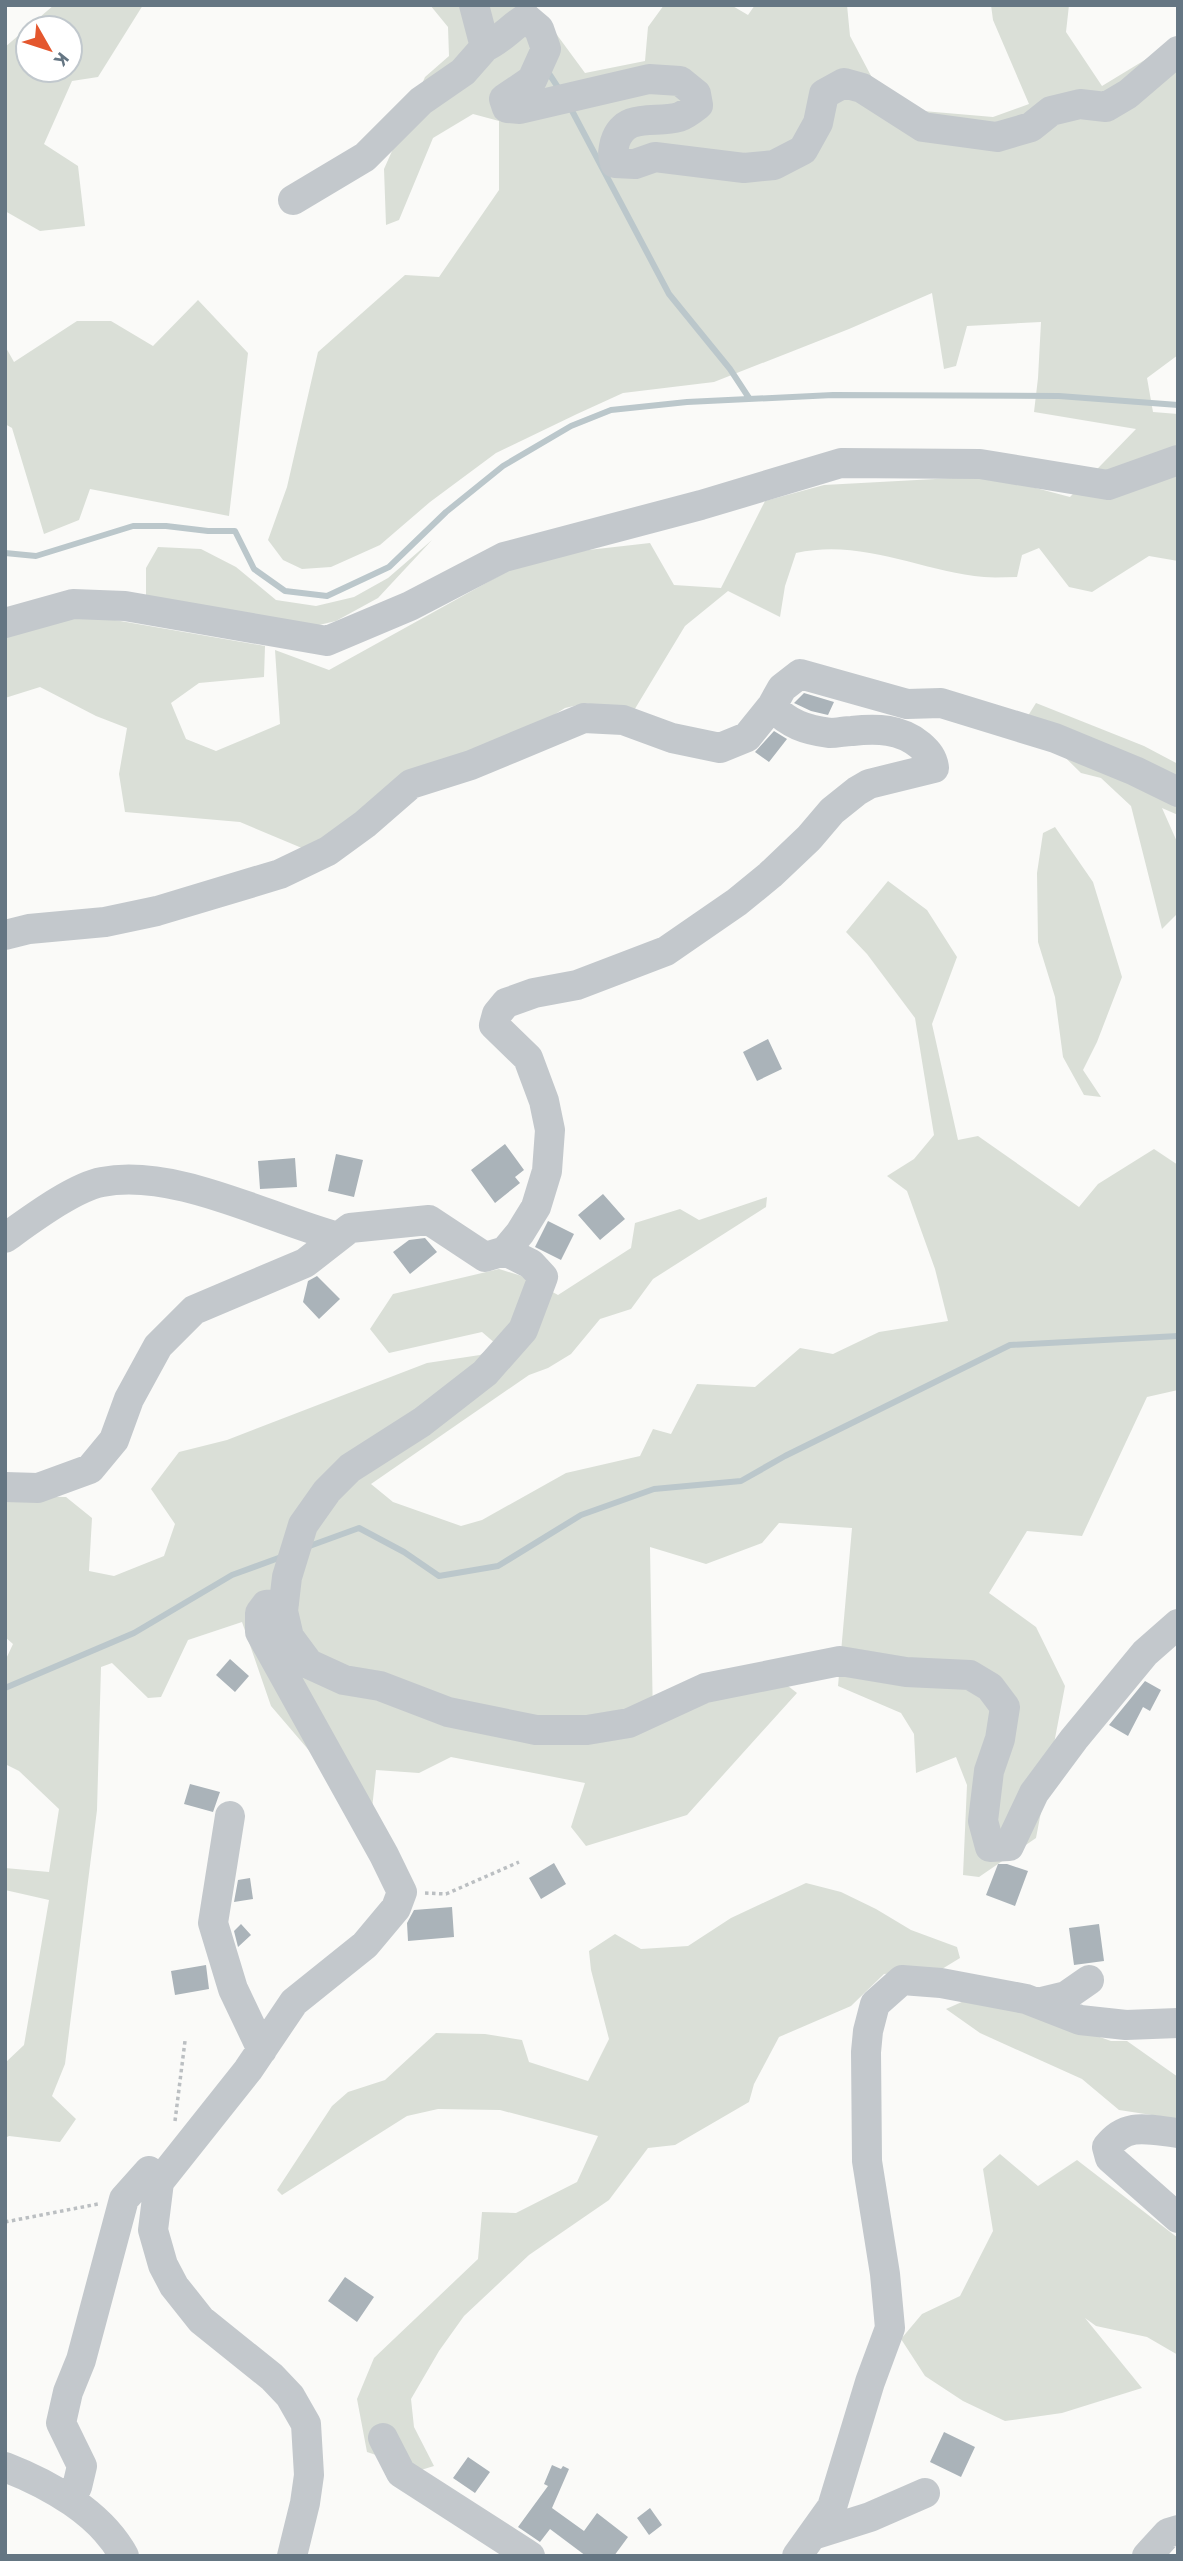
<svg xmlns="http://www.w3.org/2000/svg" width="1183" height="2561" font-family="'Source Sans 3',sans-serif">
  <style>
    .green { fill: #dadfd7; fill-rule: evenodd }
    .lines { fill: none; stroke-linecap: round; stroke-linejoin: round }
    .stream { stroke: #bbc7cb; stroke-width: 6 }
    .building { fill: #aab3b9 }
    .path { stroke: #bbbfc2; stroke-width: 3.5; stroke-dasharray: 3.5 3.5; stroke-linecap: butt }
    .minor { stroke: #c3c8cc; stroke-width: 30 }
  </style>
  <rect width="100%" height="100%" fill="#fafaf8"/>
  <path class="green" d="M54,5H143L98,77L72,81L44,144L78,166L85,226L40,231L5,211V47ZM70,28V70H28V28Z
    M430,5H535L585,73L645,61L648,27L664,5H731L748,15L755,5H847L850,36L888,108L993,117L1029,104L993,20L991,5H1069L1066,32L1102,86L1176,41L1178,45V355L1147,378L1153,412L1178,414V561L1149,556L1092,592L1069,587L1039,548L1022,555L1017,577C1006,577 995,578 984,577C921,571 861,538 796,553L785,586L780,617L728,591L685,626L630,717L587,703L565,708L512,741L309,851L240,822L125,812L119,774L127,728L96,716L40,687L5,698V629L59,618H103L265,646L264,677L199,683L171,703L186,739L216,751L280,724L275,650L329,670L535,556L650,543L674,585L721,588L765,501L824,485L991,476L1070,497L1136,429L1034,412L1038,378L1041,322L967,326L956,366L944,369L932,293L849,329L714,382L623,393L577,414L496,453L430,502L380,545L331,567L302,569L283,560L268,540L287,487L318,352L405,275L439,277L499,190V121L473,114L433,138L399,220L386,225L384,169L425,77L449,56L448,27Z
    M198,300L248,353L229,516L90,489L79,520L44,534L12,428L5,424V346L14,362L77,321H111L153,346Z
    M432,540L378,598L336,621L302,629L146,597V568L158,547L201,549L236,567L276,600L316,606L354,597L388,578Z
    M1036,703L1144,746L1178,764V815L1162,808L1178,844V913L1162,929L1131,806L1101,778L1081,773L1026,719Z
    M1055,827L1093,882L1122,977L1097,1042L1083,1070L1101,1097L1084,1095L1063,1057L1055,997L1038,942L1037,873L1043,833Z
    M888,881L927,910L957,957L932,1024L958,1140L978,1136L1079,1207L1098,1184L1154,1149L1178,1165V1390L1147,1397L1082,1536L1027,1531L989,1593L1036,1627L1065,1686L1036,1838L979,1877L963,1875L967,1785L956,1757L916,1773L914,1734L901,1713L838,1686L852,1528L779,1523L762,1543L706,1564L650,1547L653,1723L710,1701L783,1682L797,1693L687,1815L586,1846L571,1827L585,1783L451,1757L419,1773L376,1770L371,1819L330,1775L271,1706L242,1622L188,1640L161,1697L148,1698L112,1663L101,1667L97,1810L65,2064L52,2096L76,2119L60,2142L9,2136L5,2138V2063L24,2045L49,1900L5,1890V1868L49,1872L59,1809L19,1771L5,1764V1661L13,1644L5,1637V1496L66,1497L92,1518L89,1571L114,1576L164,1556L175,1524L151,1489L179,1452L227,1440L427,1363L480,1355L496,1344L482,1332L389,1353L370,1329L393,1294L499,1269L525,1277L558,1295L631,1248L635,1223L680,1209L699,1220L767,1197L766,1207L653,1279L631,1309L600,1319L571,1354L548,1368L529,1375L371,1484L393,1502L461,1526L482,1520L566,1473L640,1456L653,1429L671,1434L697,1384L755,1387L800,1348L833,1354L879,1332L948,1321L935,1269L907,1191L887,1176L914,1159L934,1135L915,1018L867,954L846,932Z
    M806,1883L841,1892L876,1909L911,1930L957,1947L960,1958L942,1969L884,1974L851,2006L779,2037L754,2084L749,2102L675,2145L648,2148L609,2200L529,2255L464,2316L439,2351L411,2399L414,2427L434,2466L421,2470L367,2452L357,2399L374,2358L478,2259L482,2212L516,2213L577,2182L598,2136L500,2110L438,2109L407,2116L282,2195L277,2190L332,2106L348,2092L385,2080L436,2033L485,2034L522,2040L529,2062L588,2081L609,2039L591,1970L589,1951L615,1934L641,1949L688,1946L731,1918Z
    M964,2001L1040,2016L1111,2041H1127L1178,2077V2119L1119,2110L1082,2079L980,2033L946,2009Z
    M1000,2154L1038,2186L1077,2160L1178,2238V2355L1147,2337L1096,2326L1085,2318L1142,2388L1062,2413L1005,2421L963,2401L925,2376L901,2339L922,2314L960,2296L993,2231L983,2169Z"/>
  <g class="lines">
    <path class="stream" d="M546,69L561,92
      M570,107L669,294L730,369L749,398
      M5,553L36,556L133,526H166L208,531H235L254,569L285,591L327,596L389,567L446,512L503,466L571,426L611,410L687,402L833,395L1059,396L1178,405
      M304,1548L359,1528L404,1552L439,1576L498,1566L581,1515L654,1489L741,1481L785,1456L1010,1345L1178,1336
      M5,1688L134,1633L232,1575L284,1556"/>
  </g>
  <path class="building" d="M804,693L834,702L828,715L811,711L794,703Z
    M774,731L787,739L769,762L755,752Z
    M768,1039L782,1069L757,1081L743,1052Z
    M505,1144L524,1170L515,1177L520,1183L495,1203L471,1170Z
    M336,1154L363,1160L354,1197L328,1191Z
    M295,1158L297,1187L260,1189L258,1161Z
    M603,1194L625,1219L600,1240L578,1215Z
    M548,1221L574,1234L561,1260L535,1247Z
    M425,1238L437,1252L410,1274L393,1252L409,1240Z
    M317,1276L340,1299L319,1319L303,1302L308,1281Z
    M230,1659L249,1676L235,1692L216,1675Z
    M1145,1681L1161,1690L1150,1711L1143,1707L1128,1736L1109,1725Z
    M190,1784L220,1792L213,1812L184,1804Z
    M554,1863L566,1884L541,1899L529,1878Z
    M998,1864H1007L1028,1871L1015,1906L986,1895Z
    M250,1878L253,1899L234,1902L238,1880Z
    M452,1907L454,1937L408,1941L407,1923L414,1910Z
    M241,1924L251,1935L238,1947L234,1931Z
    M1099,1924L1104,1961L1074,1965L1069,1928Z
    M206,1965L209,1989L175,1995L171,1971Z
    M345,2277L374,2297L357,2322L328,2301Z
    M944,2432L975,2447L961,2477L930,2462Z
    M468,2457L490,2472L475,2493L453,2478Z
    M552,2465L561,2469L563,2466L569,2469L552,2508L584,2531L597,2513L628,2537L614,2556H586L550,2529L540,2542L518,2527L548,2486L544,2484Z
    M650,2508L662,2525L649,2535L637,2518Z"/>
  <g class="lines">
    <path class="path" d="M425,1893L446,1894L519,1862
      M175,2121L185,2041
      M5,2222L98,2204"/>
    <path class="minor" d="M485,47C501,40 511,27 526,18L539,29L546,49L532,80L504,99L507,108L520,109L649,79L680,81L696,94L698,105C693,109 685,115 679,117C656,124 625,111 615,142C613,151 612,154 615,163L635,164L655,157L744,168L774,165L803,150L818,123L824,94L844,83L862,88L923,127L997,137L1031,127L1051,111L1080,104L1106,107L1128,94L1178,51
      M293,200L365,157L421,101L463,72L485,47L474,5
      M5,623L73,604L125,606L327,641L410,606L504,557L701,505L841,463L980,464L1108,485L1178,460
      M5,935L29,929L105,922L157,911L280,874L328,851L365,824L411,784L471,765L584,718L623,720L672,738L720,748L747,737L772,706
      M5,1238C29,1221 74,1187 102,1182C175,1168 267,1218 338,1237
      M505,1251L531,1264L543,1277L523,1330L485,1373L422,1422L350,1468L327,1491L303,1525L287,1577L283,1611L289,1637L309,1664L344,1680L380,1686L448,1712L536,1730H587L629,1723L705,1688L840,1661L906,1672L970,1675L990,1687L1005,1707L1000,1739L989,1771L983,1821L990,1847L1009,1846L1034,1793L1074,1739L1145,1653L1178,1624
      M5,1487L38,1488L90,1469L114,1440L129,1399L158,1346L194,1310L305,1263L350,1228L429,1220L485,1257L505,1251L520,1233L536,1207L547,1171L550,1130L544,1101L528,1058L494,1025L497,1014L506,1003L534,993L577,985L666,951L737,902L770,875L809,838L832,811L857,791L869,784L934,768C933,758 928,752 920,745C901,729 877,728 852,731C845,731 838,733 830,733C806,730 788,724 772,706L782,688L800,674L907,704L941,703L1055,738L1135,771L1178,792
      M230,1816L213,1923L233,1989L262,2050
      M1037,2003L1066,1996L1089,1980
      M1178,2133C1150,2130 1127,2121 1107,2147L1110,2158L1178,2218
      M159,2182L248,2070L294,2002L365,1945L396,1908L402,1892L384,1855L260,1632V1613L266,1605L284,1603
      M383,2438L401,2473L530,2556
      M5,2467C49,2484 101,2513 124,2556
      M66,2497L77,2487L82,2466L61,2423L68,2392L81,2360L124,2199L149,2171L159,2182L153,2230L163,2265L174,2286L201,2320L272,2377L290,2396L306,2424L309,2475L305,2503L292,2556
      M813,2535L870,2517L925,2493
      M797,2556L832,2507L870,2382L890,2328L885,2274L867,2161L866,2052L868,2031L875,2004L902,1980L941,1983L1026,1999L1080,2020L1126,2025L1178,2023
      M1147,2556L1168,2533L1178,2530"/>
  </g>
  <rect width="1183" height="2561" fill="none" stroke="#657683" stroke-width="14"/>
  <g transform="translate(49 49) rotate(129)"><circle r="33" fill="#ffffff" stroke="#c1c8cd" stroke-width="2"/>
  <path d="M0-5L12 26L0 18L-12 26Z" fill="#e4572e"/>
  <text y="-10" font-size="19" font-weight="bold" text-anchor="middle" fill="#657683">K</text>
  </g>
</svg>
